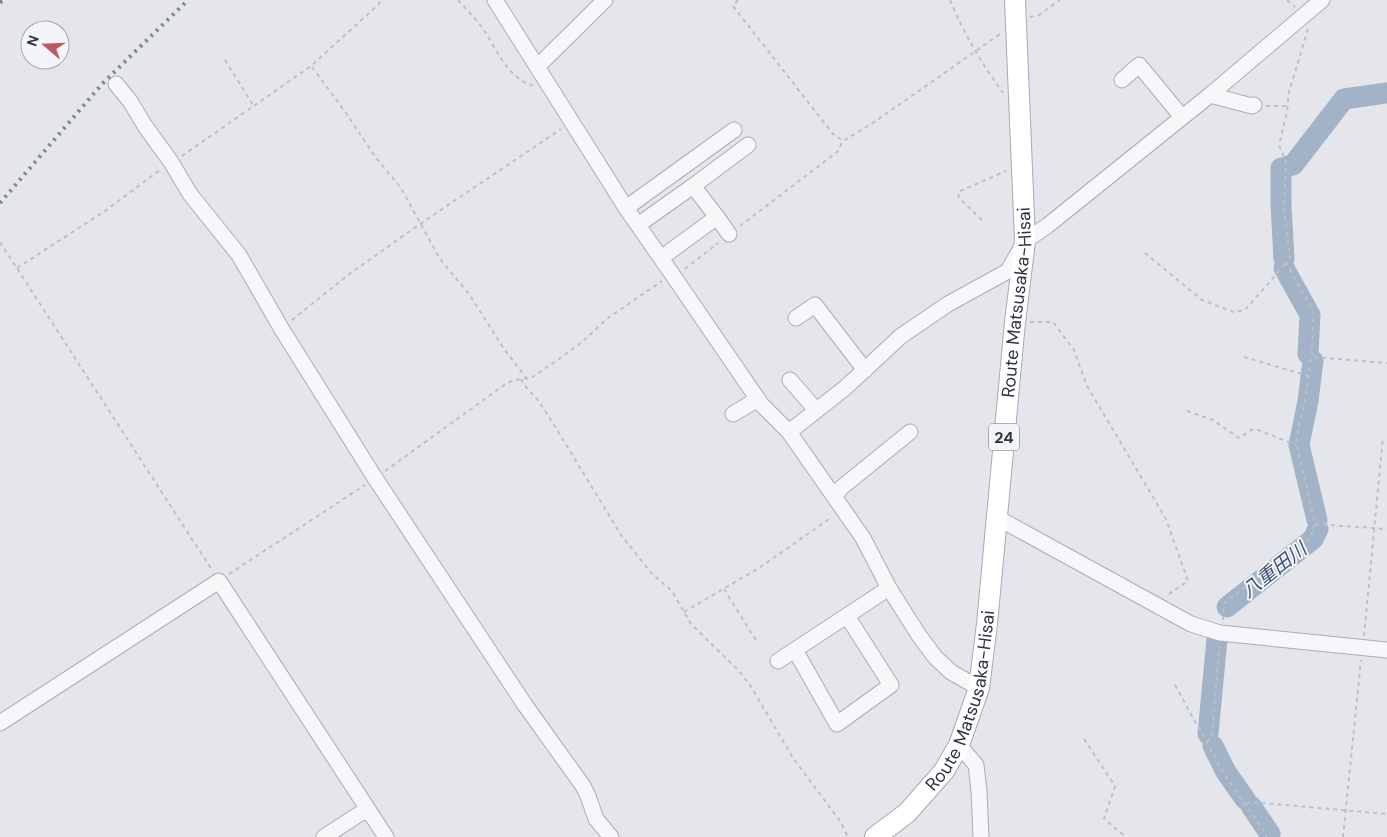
<svg xmlns="http://www.w3.org/2000/svg" width="1387" height="837" font-family="'DM Sans','Noto Sans JP',sans-serif">
  <style>
    .lines { fill: none; stroke-linecap: round; stroke-linejoin: round }
    .river { stroke: #a3b3c7; stroke-width: 21 }
    .minor-casing { stroke: #a9adb5; stroke-width: 17 }
    .major-casing { stroke: #a5abb5; stroke-width: 22 }
    .path { stroke: #bec0c6; stroke-width: 2; stroke-dasharray: 4 4; stroke-linecap: butt }
    .minor { stroke: #f7f7f9; stroke-width: 15 }
    .major { stroke: #fff; stroke-width: 20 }
    .rail { stroke: #7f8693; stroke-width: 4; stroke-dasharray: 2.5 5; stroke-linecap: butt }
    .labels { text-anchor: middle; dominant-baseline: central; stroke-width: 4; stroke-linejoin: round; paint-order: stroke }
    .shield { fill: #f4f5f8; stroke: #696e79; stroke-width: 1 }
    .shield-label { font-size: 16px; font-weight: bold; fill: #2d3442 }
    .street-label { font-size: 18px; fill: #2d3442; stroke: #f4f5f8 }
    .water-label { font-size: 19px; font-style: italic; fill: #3b5172; stroke: #f4f5f8 }
  </style>
  <rect width="100%" height="100%" fill="#e4e6eb"/>
  <g class="lines">
    <path class="river" d="M1288,166L1293,165L1344,99L1387,93
      M1281,168V205L1284,259
      M1284,268L1310,315L1308,354
      M1313,361L1308,401L1299,445L1317,520
      M1227,607L1313,539L1318,529
      M1208,734L1217,639
      M1213,746L1226,772L1245,799
      M1251,806L1270,834L1269,837"/>
    <g class="minor-casing">
      <path id="minor" d="M495,0L626,208L672,274L761,404L789,432L863,538L889,588L918,634L935,657L951,672L979,688
        M537,67L605,0
        M1122,80L1139,65L1182,117
        M116,84L130,101L145,126L171,162L190,194L239,255L281,328L375,478L525,705L583,786L588,796L596,819L611,837
        M1210,95L1252,106L1254,105
        M693,186L748,145
        M626,208L734,130
        M638,225L693,186L717,217
        M661,258L717,217L729,234
        M796,318L815,305L865,370
        M790,380L816,410
        M733,414L758,399
        M789,432L845,388L901,336L948,304L1008,271L1025,241L1047,226L1210,95L1322,0
        M835,496L841,488L910,432
        M996,517L1191,624L1220,633L1387,650
        M795,650L837,724L891,685L847,616
        M778,661L889,588
        M0,723L219,581L386,837
        M959,745L976,765L979,791L981,837
        M324,837L367,809"/>
    </g>
    <g class="major-casing">
      <g id="major">
        <path id="s1" d="M875,837L907,813L944,771L959,745L979,688L987,624L1015,322L1025,241L1015,0"/>
      </g>
    </g>
    <path class="path" d="M458,0C466,9 474,17 481,26C497,48 506,78 534,86
      M738,0L733,6L833,134L843,141L873,123L1000,34
      M950,0C964,34 982,64 1003,93
      M1287,0L1295,7
      M1030,17L1039,15L1060,0
      M1308,29L1289,92L1287,112L1279,145L1286,162L1284,207L1290,258L1286,263L1311,307L1313,316L1312,357L1387,363
      M225,60L253,105
      M312,67L346,113L376,158L401,188L440,259L469,294L504,349L527,379
      M1266,106H1287
      M182,156L311,66L379,4L380,0
      M982,220L959,198L958,192L1006,171
      M740,226L837,152L843,141
      M0,242L212,570
      M1145,253L1202,300L1234,312L1245,310L1286,263
      M17,268L105,211L160,170
      M685,269L718,243
      M292,320L352,272L420,224L561,129
      M1030,322H1053L1074,350L1087,386L1166,519L1188,581L1166,596
      M1244,357L1309,376
      M521,379L524,385L537,399L551,420L621,535L652,574L672,591L691,624L739,671L750,685L793,758L840,821L848,837
      M1187,411L1213,420L1239,438L1251,430L1256,429L1296,445
      M385,471L507,383L515,380L531,378L559,359L582,342L608,318L662,281
      M1315,524L1387,529
      M229,574L365,485
      M724,589L757,642
      M684,612L759,568L832,517
      M1223,620L1224,603L1310,538L1315,524L1296,441L1305,400L1311,357
      M1364,636L1383,437
      M1175,685L1224,774L1266,834V837
      M1084,739L1115,786L1104,819L1126,837
      M1207,742L1212,738L1219,647
      M1246,804L1251,802L1387,814
      M1343,837L1361,660"/>
    <use href="#minor" class="minor"/>
    <use href="#major" class="major"/>
    <path class="rail" d="M0,2L7,0
      M0,203L102,84L188,0"/>
  </g>
  <g class="labels">
    <rect class="shield" x="989" y="423.5" width="30" height="27" rx="4"/>
    <g class="shield-label">
      <text x="1004" y="437">24</text>
    </g>
    <g class="street-label">
      <text stroke="none"><textPath href="#s1" startOffset="574">Route Matsusaka-Hisai</textPath></text>
      <text stroke="none"><textPath href="#s1" startOffset="169">Route Matsusaka-Hisai</textPath></text>
    </g>
    <g class="water-label">
      <text transform="translate(1274 570) rotate(-38)">八重田川</text>
    </g>
  </g>
  <g transform="translate(45 45) rotate(289)"><circle r="24" fill="#f4f5f8" stroke="#a4a8af"/>
  <path d="M0-4L9 19L0 12L-9 19Z" fill="#c35662"/>
  <text y="-8" font-size="14" font-weight="bold" text-anchor="middle" fill="#2d3442">N</text>
  </g>
</svg>
